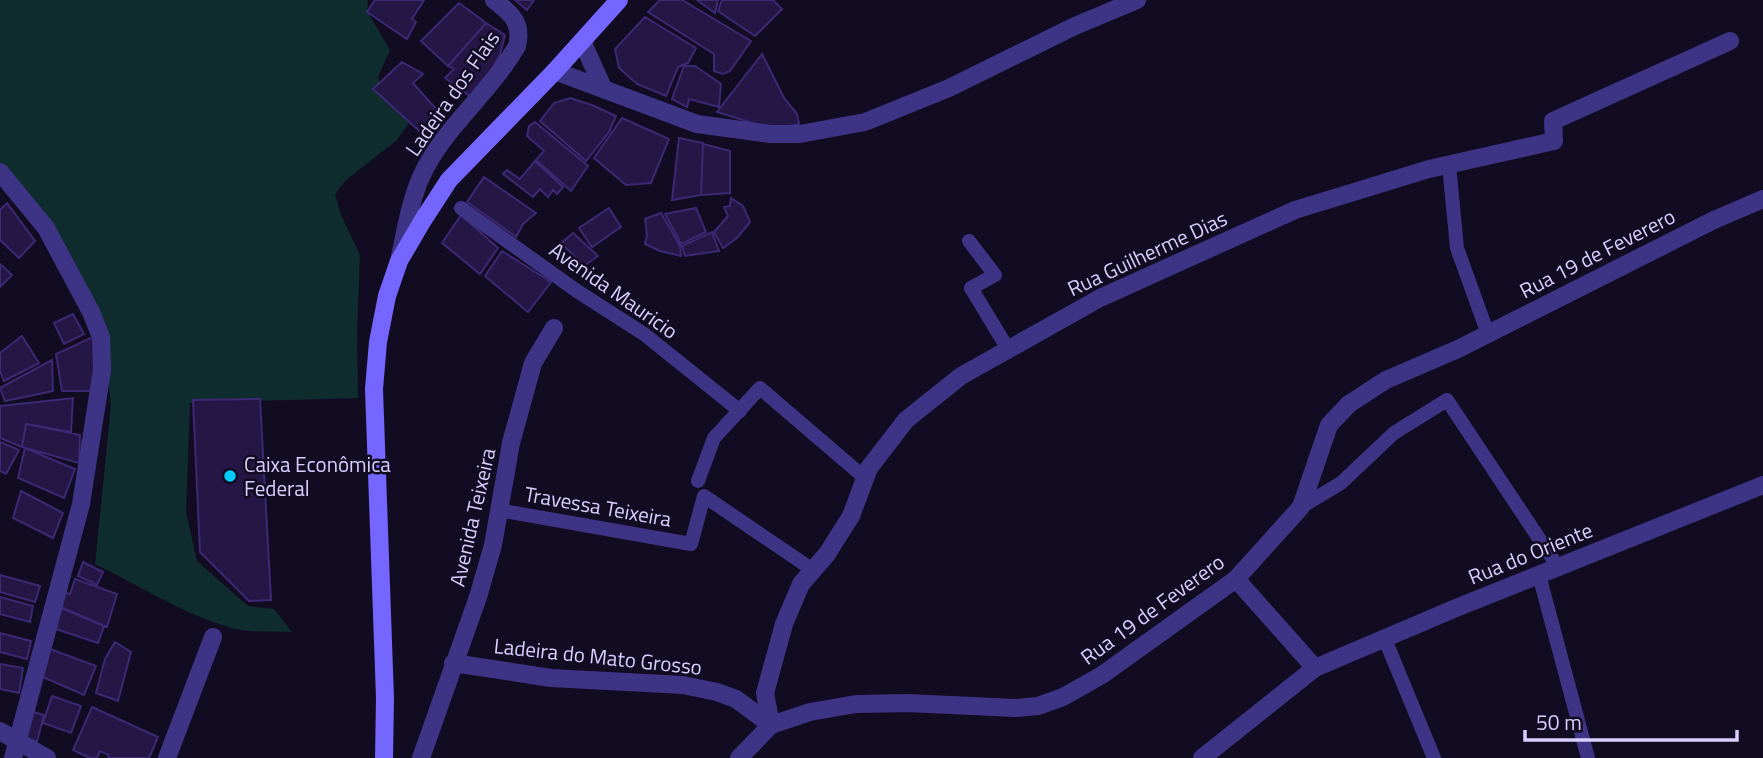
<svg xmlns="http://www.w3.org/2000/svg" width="1763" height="758" font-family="'Titillium Web',sans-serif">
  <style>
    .green { fill: #0f2c2e }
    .building { fill: #241745; stroke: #3c2873; stroke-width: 2 }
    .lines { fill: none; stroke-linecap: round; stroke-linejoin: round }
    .service { stroke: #3e3485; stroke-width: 14 }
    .minor { stroke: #3e3485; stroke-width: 18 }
    .tertiary { stroke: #3e3485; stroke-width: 18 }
    .secondary { stroke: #7566ff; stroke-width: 18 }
    .poi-dot { fill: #00cdfa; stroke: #120c23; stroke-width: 2.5 }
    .labels { text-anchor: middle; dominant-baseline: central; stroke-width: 5; stroke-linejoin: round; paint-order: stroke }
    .street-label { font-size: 21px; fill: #d8cfff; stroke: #120c23 }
    .poi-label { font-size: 21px; fill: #d8cfff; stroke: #120c23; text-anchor: start }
  </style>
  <rect width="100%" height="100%" fill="#120c23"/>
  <path class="green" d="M0,0H368L367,11L390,50L378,77C384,98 394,108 409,123L397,140L346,180L335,194L341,215L360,255L357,331L358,398L190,403L186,512L197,561L248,606L274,609L292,632C273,631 250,633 232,628C183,614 140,586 95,564L111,405L102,326L38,213L0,162Z"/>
  <path class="building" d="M375,0H424L412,19L416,22L407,39L367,12Z
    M515,0H534L527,10Z
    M660,0H682L751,41L730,71L723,74L714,71V54L648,12Z
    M697,0H718L715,13Z
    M722,0H773L782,9L755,36L718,11Z
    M459,3L486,23L448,66L421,41Z
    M645,17L696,48L688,63L678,67L666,96L637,84L619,68L615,49Z
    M486,23L505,35L500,55L480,89L471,97L445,78L454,69L448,66Z
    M762,54L784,98L797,114L799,124L778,128L759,125L717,112Z
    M402,62L423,74L413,83L444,118L427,138L373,89Z
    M684,66H695L721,84L719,107L689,99L687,107L672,99Z
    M570,98L592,105L616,116L609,132L586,161L540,121L554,103Z
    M622,118L669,139L651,183L626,185L594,158Z
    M535,122L588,166L571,191L536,160L544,151L527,136L529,126Z
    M679,138L703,143L701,195L672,200Z
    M703,144L730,151V193L701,195Z
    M535,161L563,187L557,194L553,190L548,197L540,189L533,197L503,174L507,170L520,179Z
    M484,177L536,213L523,224L516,237L467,202Z
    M731,198L743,206L750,222L737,238L723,248L714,232L728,216L724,207L730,206Z
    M7,203L35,241L19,258L0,240V210Z
    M609,208L621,227L592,247L579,228Z
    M696,208L706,232L681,244L665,214Z
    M661,213L680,246L681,256L660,251L645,244L647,235L645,219Z
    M461,215L498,248L480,274L442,243Z
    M712,232L719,251L685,256L682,246Z
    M573,233L598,256L584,266L561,243Z
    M502,251L551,282L528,312L485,276Z
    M0,264L12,275L0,287Z
    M73,314L84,334L64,344L54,323Z
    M22,336L39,363L4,381L0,371V353Z
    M95,336L94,391H62L56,354Z
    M52,360L53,391L5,401L0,388Z
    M73,398L71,432L26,424L22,447L0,438V406Z
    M260,399L271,600L249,601L200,552L193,400Z
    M26,424L80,435L79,463L22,447Z
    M0,442L19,450L6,474L0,471Z
    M25,448L75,469L64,498L18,478Z
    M21,491L63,513L53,538L13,518Z
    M83,562L103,572L97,585L78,576Z
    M0,575L40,586L35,602L0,592Z
    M75,579L117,594L107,627L58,606L62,592L70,594Z
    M0,597L33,606L30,622L0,614Z
    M59,607L104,626L98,643L56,629Z
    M0,633L31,641L27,659L0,652Z
    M115,642L131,652L118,701L96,693L105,659Z
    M45,647L96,666L84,695L38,675Z
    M0,664L23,668L19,693L0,689Z
    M52,696L81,706L71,733L43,723Z
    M92,707L158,737L149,758H108L109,755L100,751L97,758H90L73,750Z
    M29,711L44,715L37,741L22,738Z"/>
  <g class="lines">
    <path class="service" d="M1449,165L1457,248L1488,334
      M461,208L577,291L644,334L740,411
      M969,241L995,275L971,288L1008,349
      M698,481L714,438L760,388L865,478
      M1301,507L1341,483L1394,433L1447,400L1558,567
      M498,510L691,544L704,496L813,570
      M1539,575L1588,758
      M1384,637L1434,758"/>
    <path class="minor" d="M582,41L603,88
      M555,71L697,124L770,134H800L865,122L949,88L1075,26L1137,0
      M0,172L46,228L91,312L101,337L102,370L81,504L13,758
      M400,256C406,229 410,202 421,177C443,128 490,93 517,46C523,23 511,13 494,0
      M1236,579L1301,507L1329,425L1349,404L1386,380L1458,349L1714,220L1763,199
      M453,663L551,678L683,685L717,692L736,699L771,725
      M771,725L765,693L784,624L801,584L827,554L851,516L869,468L906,420L961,376L1100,298L1295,210L1429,169L1554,141L1553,121L1730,41
      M0,731L47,758
      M167,758L213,637
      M421,758L478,597L493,545L511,443L533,363L554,328
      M1202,758L1315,668"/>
    <path class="tertiary" d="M739,758L771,725L810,712L856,704L907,703L1016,708L1038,706L1063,697L1102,675L1236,579L1315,668L1456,608L1763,485"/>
    <path class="secondary" d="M384,758L385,698L374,389L378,342L387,296L399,261L423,220L449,180L555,71L619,0"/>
  </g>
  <circle class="poi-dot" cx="230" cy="476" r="7"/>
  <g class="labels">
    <g class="street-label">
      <text transform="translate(452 93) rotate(-55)">Ladeira dos Flais</text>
      <text transform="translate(1147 253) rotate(-25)">Rua Guilherme Dias</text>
      <text transform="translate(1597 253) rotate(-27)">Rua 19 de Feverero</text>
      <text transform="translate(614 290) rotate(35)">Avenida Mauricio</text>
      <text transform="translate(598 506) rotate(10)">Travessa Teixeira</text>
      <text transform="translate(472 517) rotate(-77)">Avenida Teixeira</text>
      <text transform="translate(1530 553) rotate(-22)">Rua do Oriente</text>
      <text transform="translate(1152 609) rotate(-36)">Rua 19 de Feverero</text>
      <text transform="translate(598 656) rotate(6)">Ladeira do Mato Grosso</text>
    </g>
    <g class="poi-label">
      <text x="244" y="464">Caixa Econômica<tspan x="244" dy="24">Federal</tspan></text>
    </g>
  </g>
  <path d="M1525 730v10h212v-10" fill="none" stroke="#d8cfff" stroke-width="3.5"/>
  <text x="1536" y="730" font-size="21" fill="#d8cfff" stroke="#120c23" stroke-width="5" paint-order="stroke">50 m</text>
</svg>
